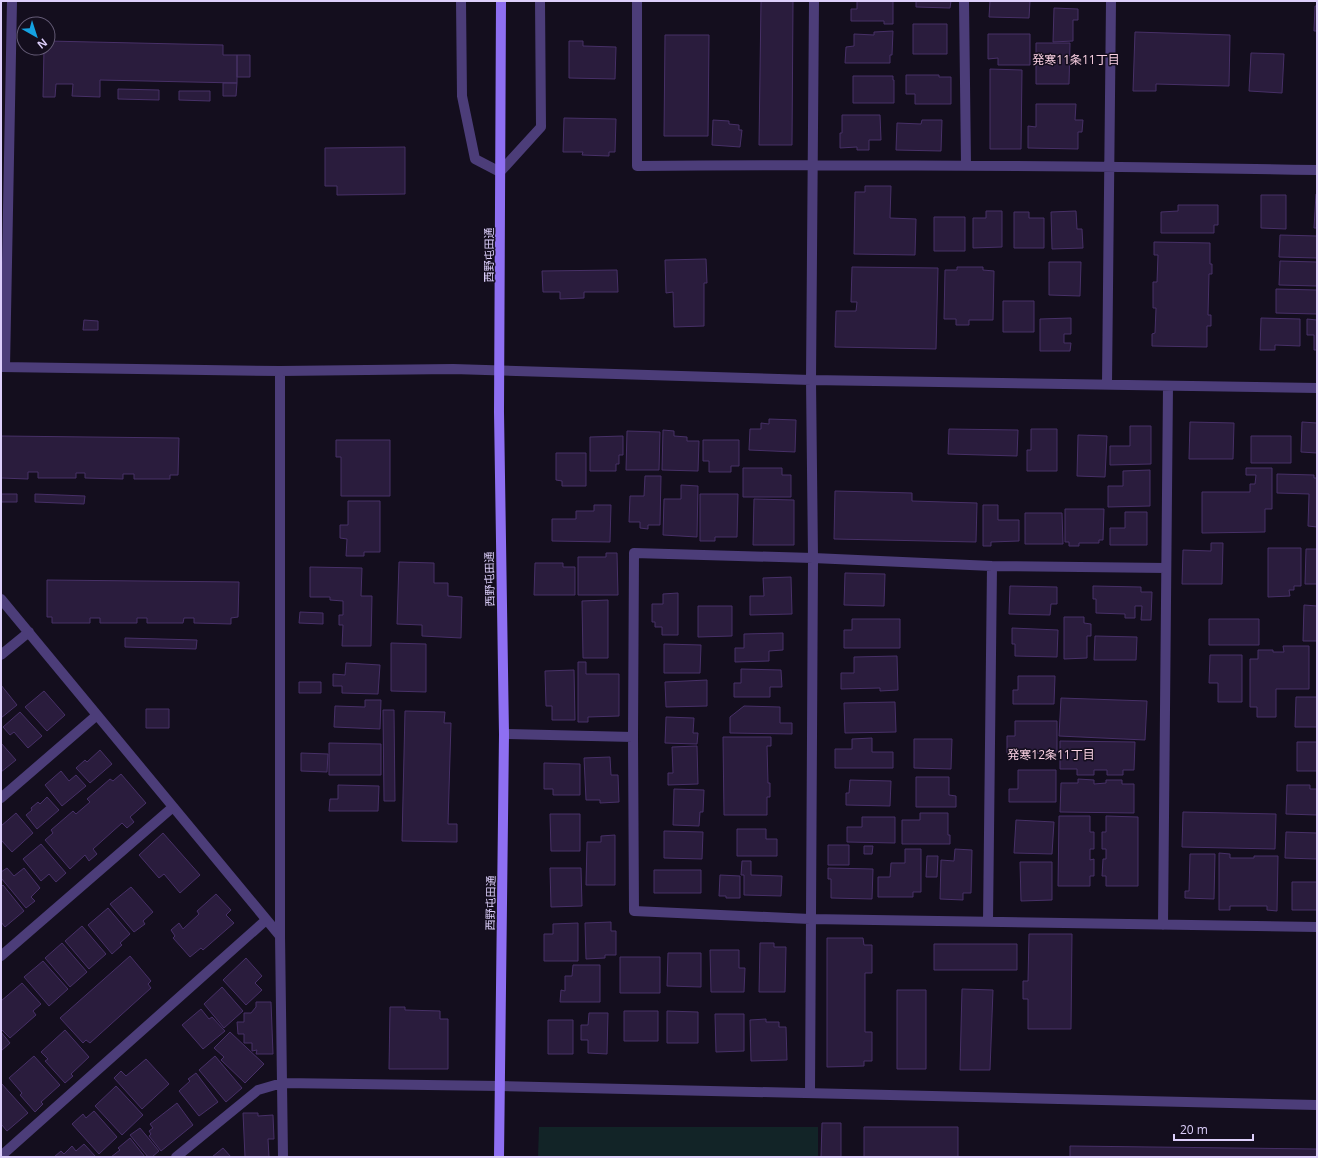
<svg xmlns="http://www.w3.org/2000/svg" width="1318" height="1158" font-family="'Open Sans','Noto Sans JP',sans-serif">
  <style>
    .park { fill: #122427 }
    .building { fill: #2a1c3d; stroke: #473067 }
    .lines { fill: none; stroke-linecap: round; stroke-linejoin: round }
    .street { stroke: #4c3d79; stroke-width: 10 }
    .secondary { stroke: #8e6ff2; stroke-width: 10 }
    .labels { text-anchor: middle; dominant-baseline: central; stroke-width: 3; stroke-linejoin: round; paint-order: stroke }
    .street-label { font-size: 11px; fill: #ddcffb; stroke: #140e1e }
    .neighbourhood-label { font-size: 12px; fill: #fbd1e3; stroke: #140e1e }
  </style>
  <rect width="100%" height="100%" fill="#140e1e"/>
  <path class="park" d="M539,1127H818V1157H538Z"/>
  <path class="building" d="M761,1H793L792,145H759Z
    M857,1H893V24H884V21H851V9H857Z
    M916,1H951L950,8L916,7Z
    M990,1H1030L1029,18L989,17Z
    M1315,6H1317V31H1314Z
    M1054,8L1078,9V20H1073V41L1053,42Z
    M913,24H947V54H913Z
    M893,31L892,55H890V63H845L846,47L854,46V34L874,35V32Z
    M1135,32L1230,35L1229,86L1156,84V91H1133Z
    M988,34H1030V65H998V58L988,59Z
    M665,35H709L708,136H664Z
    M48,41L223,45V55H237V83L100,80V97L72,96L73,84H56L55,97H43L44,48H48Z
    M569,41H583V46L616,47L615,79L569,78Z
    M1036,43H1070L1069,84H1036Z
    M1251,53L1284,54L1282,93L1249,91Z
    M237,55H250V77H237Z
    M990,69L1022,70L1021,149H990Z
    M906,75H939V77H951V104H915V94H906Z
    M853,76H893V80H894V103H853Z
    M223,83H237L236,96H223Z
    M118,89L159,90V100L118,99Z
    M179,91H210V101L179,100Z
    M1036,104H1076L1075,120H1083L1082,132H1078V149L1028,148V126L1036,127Z
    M842,115H880L881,140H869V150H857V147L840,148V133H842Z
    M564,118L616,119L615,152H609V156L582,155L583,152H563Z
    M713,120L729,121V124L739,125V130H742L740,147L712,145Z
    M922,120H942L941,151L896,150L897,123L921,124Z
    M405,147V194L337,195V186H325V148Z
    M865,186H891L890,218L916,219L915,255L854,254L855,192H865Z
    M1316,194H1317V228H1314Z
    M1261,195H1286V229L1261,228Z
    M1178,205H1218V225H1214V233H1161V212L1178,211Z
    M986,211H1002V247L973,248V218H986Z
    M1076,211L1077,229H1082L1083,248L1052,249L1051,212Z
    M1014,212H1029V218H1044V248H1014Z
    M934,217H965V251H934Z
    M1280,235L1317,236V258L1279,257Z
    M1154,242L1210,243V264H1212V274H1209L1208,315H1211V326H1207V347L1152,346V334L1155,333L1156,308H1153V282H1157L1158,255H1154Z
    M706,259L707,283H704V326L674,327L673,292L666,293L665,260Z
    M1280,261L1317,262V286L1279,285Z
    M1049,262H1081L1080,296L1049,295Z
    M852,267L938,268L936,349L835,347L836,311H856L857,302H851Z
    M957,267H983V270L994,271L993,320H969V325H956V319H944L945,270H957Z
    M617,270L618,292H584V298L560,299V292H543L542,271Z
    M1276,289L1317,290V314L1276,313Z
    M1003,301H1034V332H1003Z
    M1071,318V334H1064V343H1071L1070,351H1040V319Z
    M1261,318L1300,319V346L1275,345V350H1260Z
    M1307,319L1317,320V350H1314V335H1307Z
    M84,320L98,321V330H83Z
    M769,419L796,420L795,452L749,450L750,429H761V423L769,424Z
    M1190,422L1234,423L1233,459H1189Z
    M1302,422L1317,423V453L1301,452Z
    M1130,426H1151V464L1110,465V446H1130Z
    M949,429L1018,430L1017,456L948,454Z
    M1031,429H1057V471H1027V450H1031Z
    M663,430L674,431V436L687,437V441H699L698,471L662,470Z
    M627,431L660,432L659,470H626Z
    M1078,435L1107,436L1105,477L1077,476Z
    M1,436L179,438L178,475H170V479H134V474H123V479L85,478V473H76V478H38V472H28V479L1,478Z
    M623,436V455H619V464H616V471H590V437Z
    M1251,436H1291V463H1251Z
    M336,440H390V496H341V457H336Z
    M703,440H739V466H731V472H709V461H703Z
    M556,453H586V486H562V481L556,480Z
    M743,468H782V475H791V497H743Z
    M1246,468H1272V509H1265V532L1202,533V492H1250V484H1255L1256,475H1246Z
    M1150,470V506L1108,507V486H1123V471Z
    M1277,474L1314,475V478H1317V527L1308,526L1309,494L1277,493Z
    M645,476H661L660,525H648V529L640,528V522H629L630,496H644Z
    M681,485L698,486L697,537L663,535L664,499H681Z
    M835,491L912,493V501L977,503L976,542L834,539Z
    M1,494H17V502H1Z
    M35,494L85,496L84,504L35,502Z
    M700,494H738L737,537H715V541H700Z
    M754,499L794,500V545H753Z
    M348,501H380V552H364V556H346L347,539L340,538V525H348Z
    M594,505H611L610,542L552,541V519H576V511H594Z
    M983,505H998V520H1019V541L991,542V546H983Z
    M1065,509H1104L1103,540H1099V543H1079V546H1069V542H1065Z
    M1125,512H1147V545H1110V528H1125Z
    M1025,513H1062L1063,544H1025Z
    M1211,543H1223L1222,584H1182L1183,550L1211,551Z
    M1268,548H1301V586H1294V590H1289L1290,596L1268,597Z
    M1306,549H1317V584H1305Z
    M606,553H617L618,595H578V557H606Z
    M399,562L434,563V583H448V596L462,597L461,638L422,636V625L397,624Z
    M535,563H563V567H575V595H534Z
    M310,567L362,568L361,596H372L371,646H342L343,625H339V615H343V601L330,600V597H310Z
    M845,573L885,574L884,606L844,605Z
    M791,577L792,614L750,615V596H764L763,578Z
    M47,580L239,582L238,617L231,618V624L194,623V618H184L183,623H147V618H137V623H100V618H90V623H52V617H47Z
    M1010,586L1057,587V604H1051L1050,615L1009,614Z
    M1093,586L1141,587V592H1152L1151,620H1141L1142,606H1135V618H1125V614L1096,613V599H1093Z
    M678,593V635H662V627H655V622H652V604H663V594Z
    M608,600V658H583L582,601Z
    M1304,605L1317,606V641H1303Z
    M698,606H732V636L698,637Z
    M300,612L323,613V624L299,623Z
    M1064,617H1084V623L1091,624V636H1087V658L1064,659Z
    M852,619H900V648H844V630H852Z
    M1209,619H1259V645H1209Z
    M1012,628L1058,630L1057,657L1015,656V644H1012Z
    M783,633V650L769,651V661L735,662V648H744V634Z
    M1095,636L1137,637L1136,660H1094Z
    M125,638L197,640L196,649L125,647Z
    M391,643L426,644V692L391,691Z
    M664,644L701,645L700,673H664Z
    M1283,646H1309V689H1276V717H1257V707H1250V659H1258V650H1273V652H1284Z
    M1210,655H1242V702H1218V683H1209Z
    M897,656L898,690L880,691V688L841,689V673H854V657Z
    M578,662H586V674H619V716L588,717V722H578Z
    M346,663L380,665L378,694L342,693V686H333V674L345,675Z
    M741,669L781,670L782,687H770V697H734V683H741Z
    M574,670L575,720H552V706H546L545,671Z
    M1018,676H1055L1054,704H1013V690H1018Z
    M707,680V706L666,707L665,682Z
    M299,682H321V693H299Z
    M1,685L17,705L1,718Z
    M44,691L65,715L47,731L25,707Z
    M1296,697H1317V727H1295Z
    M1061,698L1147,701L1145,740L1059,736Z
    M365,700H381L380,729L334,727L335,706L365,707Z
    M895,702L896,732L845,733L844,703Z
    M744,706L780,707V723H792V734L730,733V717Z
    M146,709H169V728H146Z
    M383,710H394L395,801H384Z
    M405,711L445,712L444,723H451L448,824H457V842L402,841Z
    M20,712L42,736L28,748L14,732L10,735L3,727Z
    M666,717L694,718L693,733H698L697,744L665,743Z
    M1015,721H1057V753H1007V736H1015Z
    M723,737H771V746H767L768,783H770V797H767V815H724Z
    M872,738V752H893V768H835V749H852V739Z
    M914,739H952L951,769L914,768Z
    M1060,741L1135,742L1134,770H1123V775H1107V770H1094V775H1077V769H1060Z
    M1297,742H1317V771H1297Z
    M1,743L16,760L1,772Z
    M329,743L381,744V775H329Z
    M697,746L698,784L668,785V773H673L672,747Z
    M100,750L112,764L90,783L76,768L85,760L87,762Z
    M301,753L328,754L327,772L301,771Z
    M610,757L611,775H618L619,802L600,803V800H586L584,758Z
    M544,763L580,764V795H553V789H544Z
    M1018,770H1056V802H1009V789H1018Z
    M61,771L69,781L76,775L86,786L62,806L45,785Z
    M121,774L146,803L130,817L134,822L127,828L122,823L93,849L97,854L89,861L85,855L70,869L45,840L53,833L51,830L73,811L76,814L90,802L87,799L110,779L113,781Z
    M916,777H949V795L956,796V807H916Z
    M1078,779L1094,780V784L1106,783V780H1122V784H1134V813L1060,812L1061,783H1078Z
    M850,780L891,781L890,806L846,805V793H849Z
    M338,785L379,786L378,811H329L330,799H338Z
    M1287,785H1310V789H1317V815L1286,814Z
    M674,789L704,790L703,812H700L699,826L673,825Z
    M47,797L59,810L37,829L26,815L32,810L31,808L38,802L40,804Z
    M1183,812L1276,814L1275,849L1182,847Z
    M16,813L33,833L12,852L1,840V826Z
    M920,813H948V835H950V844H902V820H920Z
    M550,814H580V851H551Z
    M1059,816H1090V832H1094V849H1090V860L1094,859V876H1090V886H1058Z
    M1106,816L1138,817V886H1106V876H1102L1103,859H1106V849H1102V832H1106Z
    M862,817H895V843L847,842V827H862Z
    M1016,820L1054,822L1052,854L1014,853Z
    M737,829H766V839H777V856H737Z
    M664,831L703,832L702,859L664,858Z
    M1286,832L1317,833V859L1285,858Z
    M163,833L200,875L180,893L164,874L159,878L139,855Z
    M615,835V885H586L587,842H601V836Z
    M41,844L66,873L56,882L49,874L41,881L23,859Z
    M828,845H849V865H828Z
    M864,846H873L872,854H864Z
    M905,849H921V892H913V897H878V877H890L891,863H905Z
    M955,849L972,850L971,893H963V900L940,899L941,860L954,861Z
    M1219,853L1230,854V858H1254V856H1278L1277,911L1267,910V906H1230V910H1219Z
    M1190,854H1215L1214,899L1185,898V891H1189Z
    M927,856H938L937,877H926Z
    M742,861H751V875L782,876L781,896L744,895V875H741Z
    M1020,862H1052V900L1021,901Z
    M7,868L14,876L24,868L40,888L31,897L35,901L26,908L1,878V872Z
    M550,868H581L582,906L551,907Z
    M828,868L873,869L872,899L831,898V879H828Z
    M654,870H701V893H654Z
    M720,875L740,876V898H726V896H719Z
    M1292,882H1317V910H1292Z
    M3,885L24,911L5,927L1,922V887Z
    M131,887L153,912L143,921L145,924L134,932L110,904Z
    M216,894L231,910L226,915L234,923L203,950L201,948L190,957L173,938L175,936L171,930L179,923L183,929L199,914L197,911Z
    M108,908L130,934L120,943L122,945L112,954L88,925Z
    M611,922V931H616V955H605V958L586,959L585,923Z
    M578,923V961H544V934H553V924Z
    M82,926L106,954L89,969L65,941Z
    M1029,934H1072L1071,1029H1028V999H1023V981H1028Z
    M827,938H863L864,945H872V973H865V1032H872V1061H864V1066L827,1067Z
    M62,943L87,972L70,987L45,958Z
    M760,943H774V947H786L785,992H759Z
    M934,944H1017V970H934Z
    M710,950H739V968H745L744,992H711Z
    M668,953H701V987L667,986Z
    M130,956L151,981L148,984L151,988L90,1043L86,1040L83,1043L60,1018Z
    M620,957H660V993H620Z
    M246,958L262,976L255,983L262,990L246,1005L223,980Z
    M43,961L68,989L49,1006L24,977Z
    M573,965H600V1002H560L561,990L565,991V976H572Z
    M22,983L41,1004L33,1011L36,1015L10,1038L1,1029V1001Z
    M222,987L243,1011L224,1028L204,1004Z
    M962,989L993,990L990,1070H960Z
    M897,990H926V1069H897Z
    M256,1002H271L273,1054H256L257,1050L252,1051V1043H244V1034H238L237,1022H244V1013H251L256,1007Z
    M390,1007H405V1010L440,1011V1019H448V1069H389Z
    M201,1009L209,1019L212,1017L225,1031L203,1049L182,1025Z
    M624,1011H658V1041H624Z
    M667,1011L698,1012V1043H667Z
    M589,1013H608L607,1054L588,1053V1040H581V1025H588Z
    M715,1014H744V1051L716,1052Z
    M766,1019V1022H779V1027H786L787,1060L751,1061L750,1020Z
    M548,1020H573V1054H548Z
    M65,1030L89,1057L71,1074L73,1076L65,1083L45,1061L48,1059L41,1052Z
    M1,1032L10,1043L1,1051Z
    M230,1032L264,1064L245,1083L221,1060L224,1057L214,1048Z
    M34,1056L60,1085L41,1102L43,1104L35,1112L20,1095L22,1093L9,1078Z
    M215,1056L242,1088L226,1102L199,1070Z
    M146,1059L169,1084L142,1109L114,1078L121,1071L126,1076Z
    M196,1073L218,1102L199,1116L179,1091L190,1081L188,1079Z
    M1,1083L28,1113L7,1131L1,1124Z
    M116,1086L143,1115L122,1135L95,1106Z
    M177,1103L193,1125L161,1151L149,1136L151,1134L149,1131L153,1128L150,1124Z
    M94,1111L117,1137L99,1154L72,1124L83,1114L86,1118Z
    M243,1113H258V1116L273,1115L274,1139H268L269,1157H245Z
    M822,1123H841V1157H821Z
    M864,1127H958V1157H864Z
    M140,1128L159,1151L152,1157H148L130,1135Z
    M130,1138L145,1157H111L120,1150L118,1148Z
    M84,1144L96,1157H54L61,1151L64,1154L72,1146L76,1151Z
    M1070,1146L1317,1149V1157H1070Z
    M223,1148L231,1157H212Z"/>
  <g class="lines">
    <path class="street" d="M461,1L462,96L475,159L500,172L541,127L540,1
      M637,1V166C864,164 1090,166 1317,170
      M964,1L966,165
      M1,367L280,371L453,369L811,380L1317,388
      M5,367L12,1
      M280,371V936L283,1157
      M1107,384L1111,1
      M1166,568L992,566L813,558L634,553L633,737L634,911L810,919L1317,927
      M1,599L280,936
      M1,655L29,632
      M504,734L633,737
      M1,798L97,715
      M988,922L992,566
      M1163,925L1168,386
      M1,956L173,807
      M810,1093L813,558L811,380L814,1
      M1,1156L266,920
      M176,1157L258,1090L282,1083L500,1086L1317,1105"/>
    <path class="secondary" d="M499,1157L504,734L499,412L501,1"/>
  </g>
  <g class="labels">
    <g class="street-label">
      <text transform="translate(488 255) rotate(-90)">西野屯田通</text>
      <text transform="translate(489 579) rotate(-91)">西野屯田通</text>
      <text transform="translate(490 903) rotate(-89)">西野屯田通</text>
    </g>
    <g class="neighbourhood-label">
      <text x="1076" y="59">発寒11条11丁目</text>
      <text x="1051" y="754">発寒12条11丁目</text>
    </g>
  </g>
  <rect width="1318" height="1158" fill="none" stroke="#ddcffb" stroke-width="4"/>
  <g transform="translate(36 36) rotate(141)"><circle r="19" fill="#140e1e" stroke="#645b76"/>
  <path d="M0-3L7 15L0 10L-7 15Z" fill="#14a2e2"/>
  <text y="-6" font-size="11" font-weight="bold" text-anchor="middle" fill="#ddcffb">N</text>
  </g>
  <path d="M1174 1134v6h79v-6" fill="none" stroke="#ddcffb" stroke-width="2"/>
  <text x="1180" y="1134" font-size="12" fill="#ddcffb" stroke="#140e1e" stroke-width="3" paint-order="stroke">20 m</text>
</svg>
